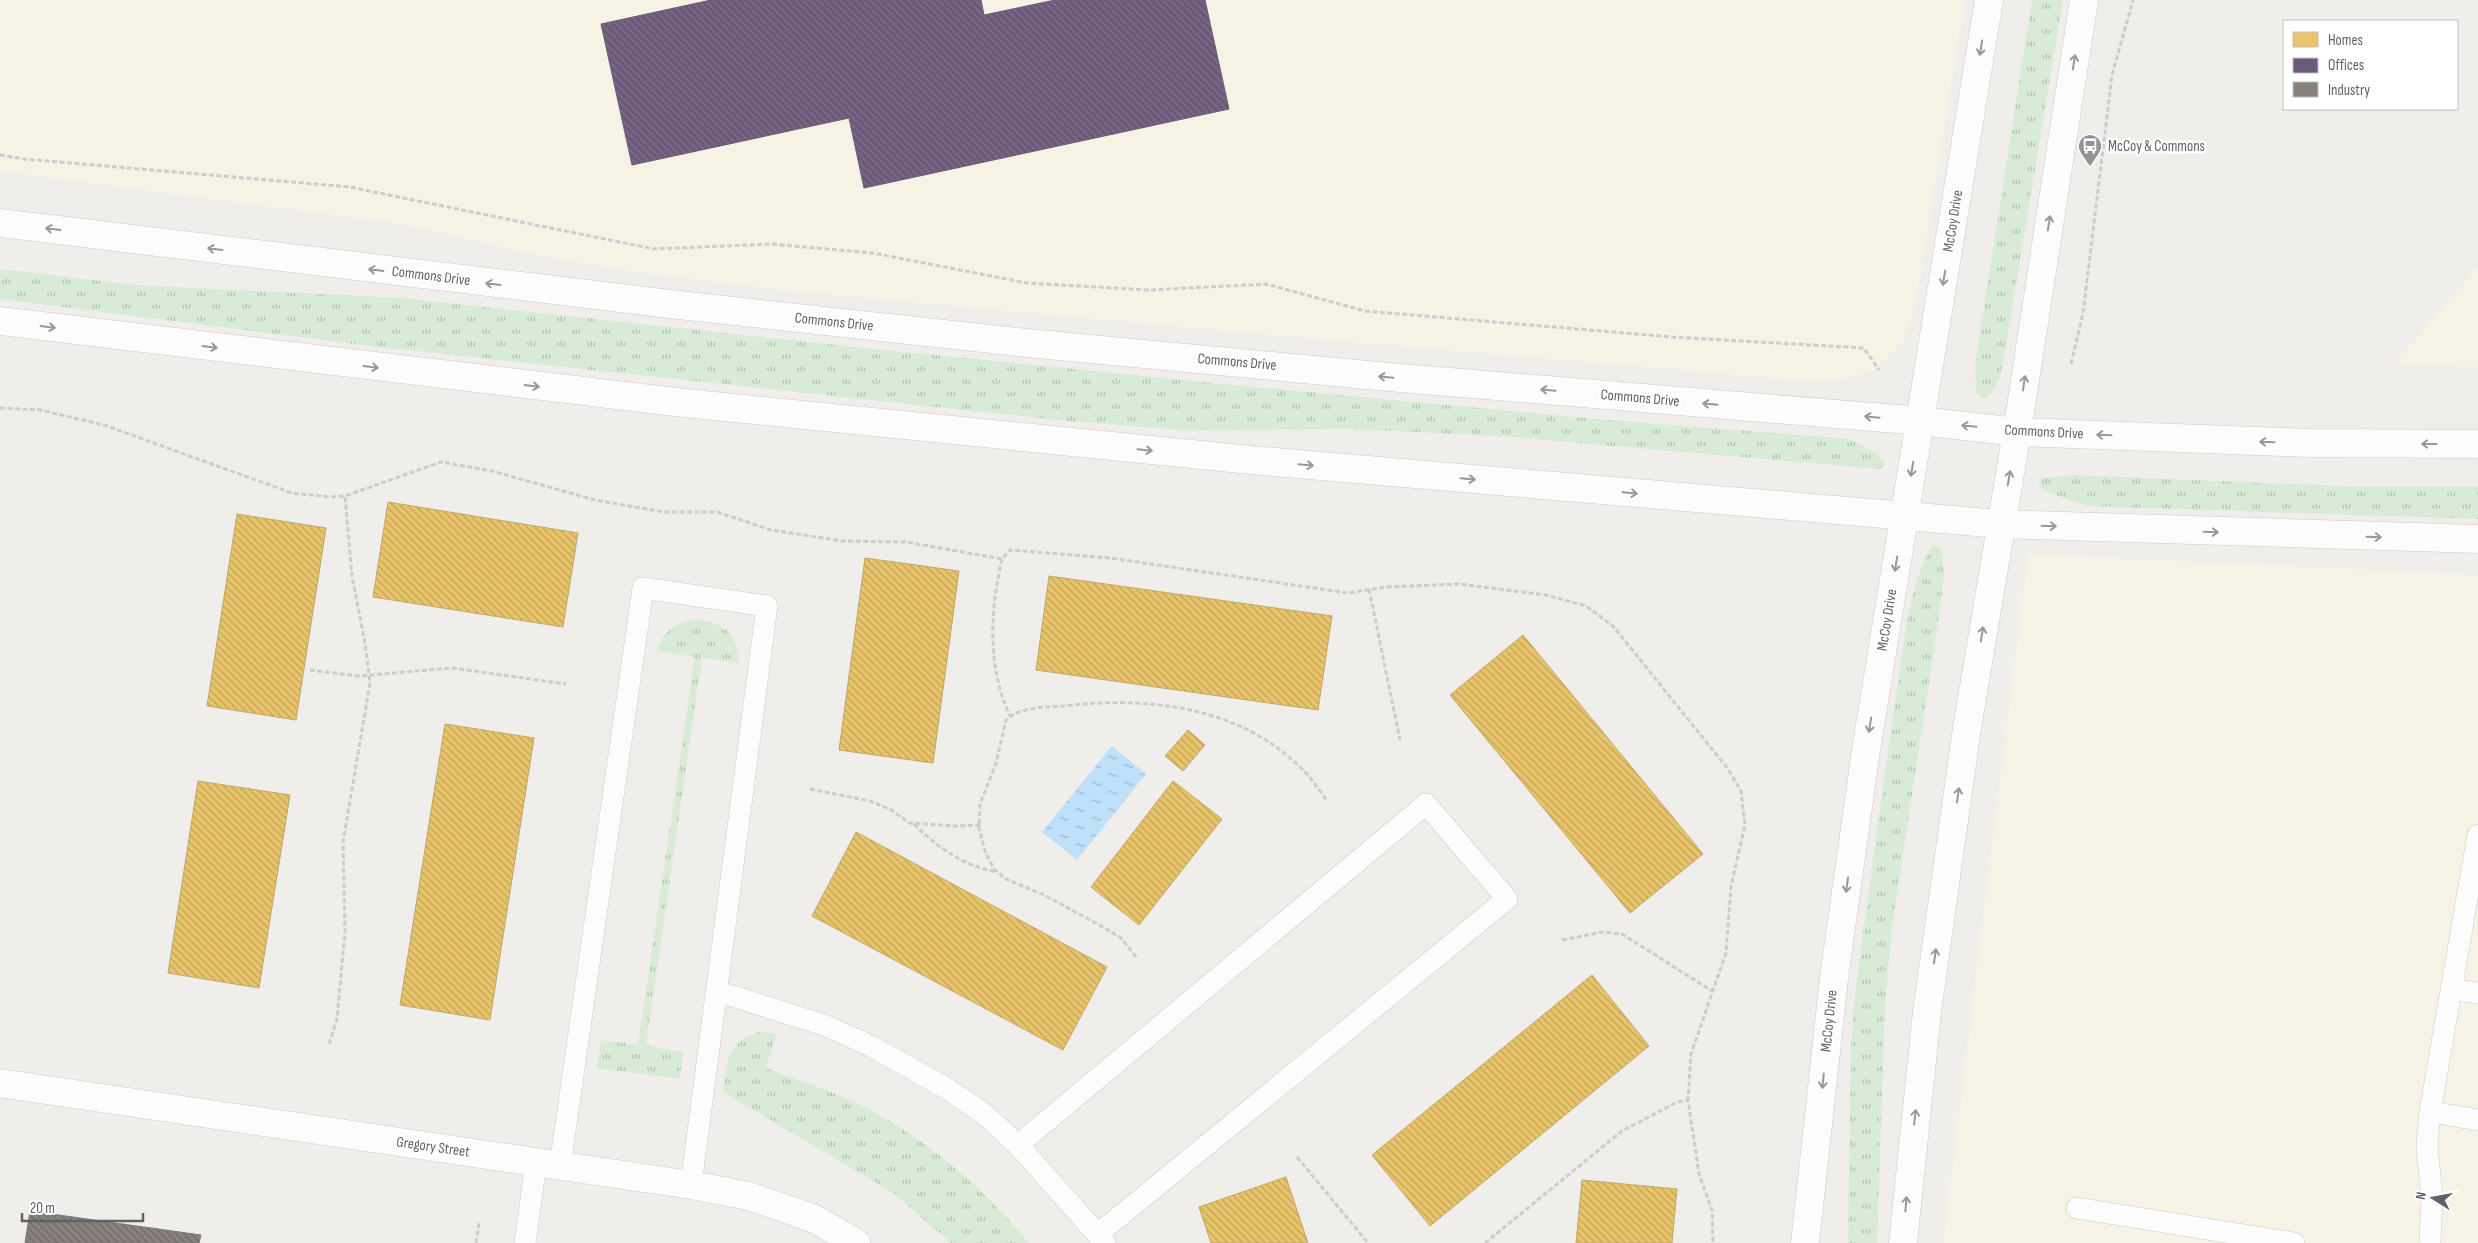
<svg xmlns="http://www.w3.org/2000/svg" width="2478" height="1243" font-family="'Sofia Sans Condensed',sans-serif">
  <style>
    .commercial { fill: #f7f3e4 }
    .grass { fill: url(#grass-tufts) }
    .water { fill: url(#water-ripples) }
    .homes { fill: url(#homes-back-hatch); stroke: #c0a769 }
    .offices { fill: url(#offices-back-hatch); stroke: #695c75 }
    .industry { fill: url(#industry-back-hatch); stroke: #7d7876 }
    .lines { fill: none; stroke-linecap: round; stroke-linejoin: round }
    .lane-casing { stroke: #cbcccc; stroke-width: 22 }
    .street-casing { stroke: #cbcccc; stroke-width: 29 }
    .secondary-casing { stroke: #cacacb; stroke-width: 29 }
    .path { stroke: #cacfcc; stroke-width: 3; stroke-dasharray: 5 2.5; stroke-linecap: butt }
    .lane { stroke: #fdfcfc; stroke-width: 21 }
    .street { stroke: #fdfcfc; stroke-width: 28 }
    .secondary { stroke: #fdfcfc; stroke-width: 28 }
    .oneway { stroke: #96999c }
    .labels { text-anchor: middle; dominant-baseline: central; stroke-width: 5; stroke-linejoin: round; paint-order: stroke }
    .poi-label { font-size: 15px; fill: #5f6368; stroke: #fff; text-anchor: start }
    .street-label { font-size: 15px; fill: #5f6368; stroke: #fff }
  </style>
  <defs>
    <pattern id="grass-tufts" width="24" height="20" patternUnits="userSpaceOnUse" patternTransform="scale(1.25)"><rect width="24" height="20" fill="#d8ebd6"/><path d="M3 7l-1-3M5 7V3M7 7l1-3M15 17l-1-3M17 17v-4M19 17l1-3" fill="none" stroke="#b2c2b1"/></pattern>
    <pattern id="water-ripples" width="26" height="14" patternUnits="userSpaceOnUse" patternTransform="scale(1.25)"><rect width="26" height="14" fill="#bfe0f9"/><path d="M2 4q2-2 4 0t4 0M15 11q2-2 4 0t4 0" fill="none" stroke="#9eb9cd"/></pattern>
    <pattern id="homes-back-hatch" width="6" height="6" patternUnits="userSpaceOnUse" patternTransform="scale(1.25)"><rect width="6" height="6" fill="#e9c46a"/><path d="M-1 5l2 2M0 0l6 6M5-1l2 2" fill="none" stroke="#c0a35b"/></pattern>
    <pattern id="offices-back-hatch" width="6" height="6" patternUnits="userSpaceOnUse" patternTransform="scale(1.25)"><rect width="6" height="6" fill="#6d597a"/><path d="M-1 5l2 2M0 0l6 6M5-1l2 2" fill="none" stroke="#81718c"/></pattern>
    <pattern id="industry-back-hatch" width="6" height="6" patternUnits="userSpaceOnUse" patternTransform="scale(1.25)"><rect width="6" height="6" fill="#8a817c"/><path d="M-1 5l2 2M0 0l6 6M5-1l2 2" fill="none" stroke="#6e6865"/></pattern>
  </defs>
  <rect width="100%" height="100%" fill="#efeeea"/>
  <path class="commercial" d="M0,0H1965L1916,303L1903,342L1880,365L1855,377L1822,382L1283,336L782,290L652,274L550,258L403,224L0,171Z
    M2478,267V367L2394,364Z
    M2028,554L2478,575V1243H1943Z"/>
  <path class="grass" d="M2032,0H2063L2004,356C2001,371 1999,391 1984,399L1976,391L1975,365Z
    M0,269L135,285L402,298L836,345L1243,386L1608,420L1850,439L1878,454L1885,464L1880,469L1499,436L1350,429L1185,430L1066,421L379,347L0,299Z
    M2071,475L2364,487H2478V519L2088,506L2045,491L2039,486L2042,478Z
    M1936,546L1942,550L1944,572L1939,616L1892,927L1885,1004L1877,1243H1848L1851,1048L1854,1004C1868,899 1881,795 1897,691C1905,643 1907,590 1931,547Z
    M700,619C727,625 737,635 739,663L702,658L646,1045L683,1052L680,1079L597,1068L601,1040L638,1045L695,657L657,651C664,628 678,622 700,619Z
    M761,1032L776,1034L766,1068C787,1077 809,1083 831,1092C910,1124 975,1178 1029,1243H951L892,1192L723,1092C728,1062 726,1040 761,1032Z"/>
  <path class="water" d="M1112,746L1146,774L1077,860L1042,832Z"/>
  <path class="homes" d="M388,502L578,533L563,627L373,597Z
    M237,514L326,528L296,720L207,706Z
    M865,558L959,571L933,763L839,750Z
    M1049,576L1332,616L1318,710L1036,670Z
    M1523,635L1703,854L1630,913L1450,695Z
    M445,724L534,738L490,1020L400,1005Z
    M1188,730L1205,745L1183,771L1165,756Z
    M198,781L290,795L259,988L168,973Z
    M1173,781L1222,819L1139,925L1091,887Z
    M856,832L1107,967L1063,1050L812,916Z
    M1592,975L1649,1046L1430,1226L1372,1155Z
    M1286,1177L1308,1243H1211L1199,1207Z
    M1582,1180L1677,1189L1672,1243H1576Z"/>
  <path class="offices" d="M711,0H981L984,15L1055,0H1205L1229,109L864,188L849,118L632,165L601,24Z"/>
  <path class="industry" d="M30,1211L201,1235L199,1243H25Z"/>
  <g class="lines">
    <g class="lane-casing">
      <path id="lane" d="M2451,989L2478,993
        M716,991L824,1025L871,1046L946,1088L983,1113L1018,1145L1105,1243
        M2430,1112L2478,1120
        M1018,1145L1426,804L1507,899L1098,1234
        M560,1166L643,588L767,606L691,1185
        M2077,1208L2294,1243
        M525,1243L536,1163
        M2430,1243L2432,1197L2427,1146L2430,1112L2478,835"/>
    </g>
    <g class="street-casing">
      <path id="street" d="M0,1083L691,1185L749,1196L815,1219L856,1243"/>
    </g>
    <g class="secondary-casing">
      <path id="secondary" d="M0,223L670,304L1027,343L1389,377L1921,421L2017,432L2310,443L2478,444
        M0,321L675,402L1251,460L2000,524L2478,539
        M1805,1243L1834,978L1866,750L1989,0
        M1903,1243L1927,1012L1967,728L2017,432L2084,0"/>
    </g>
    <path class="path" d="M0,155L24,159L350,187L654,249L771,244L873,253L1027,283L1149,290L1266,284L1365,311L1672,337L1864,348L1879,370
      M2071,364L2083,313L2112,75L2133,0
      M0,408L40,410L104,425L292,493L330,497L345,496L441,462L492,471L595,500L664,512H717L771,530L843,541L906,542L1002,559L1010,550L1110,558L1348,593L1386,587L1459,584L1546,595L1586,606L1613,626L1728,769L1741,791L1745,825L1731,886L1726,953L1691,1054L1688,1100
      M1002,559C990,611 987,667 1010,716
      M1369,589L1400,740
      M310,670L359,676L452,668L566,684
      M810,789L870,801L891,810L910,823L955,826L980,825
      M914,824C938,848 964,866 997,872
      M1562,940L1603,932L1622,934L1712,991
      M1136,957L1121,938L1105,928L1044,895L1006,879L994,869L985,851L979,828L980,804L996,763L1006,720C1018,707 1047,707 1064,706C1147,696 1239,706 1301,768C1311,777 1319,790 1327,801
      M329,1044L337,1019L345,932L343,842L370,683L365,643L352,576L345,496
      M1297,1157L1368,1243
      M476,1243L479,1223
      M1485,1243L1622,1131L1677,1102L1688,1100L1699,1174L1712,1210L1713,1243"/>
    <use href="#lane" class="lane"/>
    <use href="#street" class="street"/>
    <use href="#secondary" class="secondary"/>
  </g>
  <defs><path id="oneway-shaft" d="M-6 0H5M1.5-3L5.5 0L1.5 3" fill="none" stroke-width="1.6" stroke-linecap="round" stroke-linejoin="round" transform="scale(1.25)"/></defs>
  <g class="oneway">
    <use href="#oneway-shaft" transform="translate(1981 48) rotate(99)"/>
    <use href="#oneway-shaft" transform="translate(2074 62) rotate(-81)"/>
    <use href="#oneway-shaft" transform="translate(2049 223) rotate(-81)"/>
    <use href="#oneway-shaft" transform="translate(53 229) rotate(-173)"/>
    <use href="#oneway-shaft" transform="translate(215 249) rotate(-173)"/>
    <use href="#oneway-shaft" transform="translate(376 270) rotate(-173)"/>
    <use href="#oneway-shaft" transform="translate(1944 278) rotate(99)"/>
    <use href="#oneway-shaft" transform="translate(493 284) rotate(-173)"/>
    <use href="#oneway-shaft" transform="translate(48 327) rotate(7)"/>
    <use href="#oneway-shaft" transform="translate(210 347) rotate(7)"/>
    <use href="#oneway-shaft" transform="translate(371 367) rotate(7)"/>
    <use href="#oneway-shaft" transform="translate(1386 377) rotate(-175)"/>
    <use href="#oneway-shaft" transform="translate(2024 383) rotate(-82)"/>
    <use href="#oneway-shaft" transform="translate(532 386) rotate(7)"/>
    <use href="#oneway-shaft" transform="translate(1548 390) rotate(-175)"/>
    <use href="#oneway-shaft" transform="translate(1710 404) rotate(-175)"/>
    <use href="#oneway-shaft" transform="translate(1872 417) rotate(-175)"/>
    <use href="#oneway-shaft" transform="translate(1969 426) rotate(-174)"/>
    <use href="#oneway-shaft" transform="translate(2104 435) rotate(-178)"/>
    <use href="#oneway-shaft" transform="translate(2267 442) rotate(-178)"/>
    <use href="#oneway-shaft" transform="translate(2429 444) rotate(-180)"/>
    <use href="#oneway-shaft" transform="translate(1145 450) rotate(6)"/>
    <use href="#oneway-shaft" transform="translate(1306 465) rotate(5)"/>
    <use href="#oneway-shaft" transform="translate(1912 469) rotate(100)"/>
    <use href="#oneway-shaft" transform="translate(2009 478) rotate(-80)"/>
    <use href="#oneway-shaft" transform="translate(1468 479) rotate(5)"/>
    <use href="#oneway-shaft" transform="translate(1630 493) rotate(5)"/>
    <use href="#oneway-shaft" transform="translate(2049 526) rotate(2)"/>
    <use href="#oneway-shaft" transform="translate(2211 532) rotate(2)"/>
    <use href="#oneway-shaft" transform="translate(2374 537) rotate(2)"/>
    <use href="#oneway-shaft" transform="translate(1896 564) rotate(99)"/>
    <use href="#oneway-shaft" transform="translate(1982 634) rotate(-81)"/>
    <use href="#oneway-shaft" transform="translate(1870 725) rotate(99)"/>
    <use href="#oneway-shaft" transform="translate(1958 795) rotate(-82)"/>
    <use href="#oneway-shaft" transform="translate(1847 885) rotate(98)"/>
    <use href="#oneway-shaft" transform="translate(1935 956) rotate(-82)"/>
    <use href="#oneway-shaft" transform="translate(1823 1081) rotate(96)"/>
    <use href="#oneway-shaft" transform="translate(1915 1117) rotate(-83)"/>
    <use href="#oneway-shaft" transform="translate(1906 1204) rotate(-85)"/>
  </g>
  <defs>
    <g id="bus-pin" transform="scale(1.25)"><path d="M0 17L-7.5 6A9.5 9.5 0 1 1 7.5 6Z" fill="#919496" stroke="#fff"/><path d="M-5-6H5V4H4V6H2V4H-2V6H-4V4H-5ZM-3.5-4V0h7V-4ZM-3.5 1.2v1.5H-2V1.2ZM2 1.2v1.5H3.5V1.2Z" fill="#fff"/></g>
  </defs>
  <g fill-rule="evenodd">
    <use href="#bus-pin" x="2090" y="146"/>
  </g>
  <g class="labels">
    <g class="poi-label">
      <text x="2108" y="146">McCoy &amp; Commons</text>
    </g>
    <g class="street-label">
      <text transform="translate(1953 221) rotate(-81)">McCoy Drive</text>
      <text transform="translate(431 276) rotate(7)">Commons Drive</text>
      <text transform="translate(834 322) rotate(6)">Commons Drive</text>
      <text transform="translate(1237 362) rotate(5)">Commons Drive</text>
      <text transform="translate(1640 398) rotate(5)">Commons Drive</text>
      <text transform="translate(2044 432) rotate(3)">Commons Drive</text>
      <text transform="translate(1887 620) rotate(-81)">McCoy Drive</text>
      <text transform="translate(1829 1021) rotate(-84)">McCoy Drive</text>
      <text transform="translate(433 1147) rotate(8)">Gregory Street</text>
    </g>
  </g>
  <rect x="2283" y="20" width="175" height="90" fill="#ffffff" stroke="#bfc1c3"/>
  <rect x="2293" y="32" width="25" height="15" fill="#e9c46a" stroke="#bfc1c3"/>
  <text x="2328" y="45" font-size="15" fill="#5f6368">Homes</text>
  <rect x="2293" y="58" width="25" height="15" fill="#6d597a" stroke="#bfc1c3"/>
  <text x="2328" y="70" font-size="15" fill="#5f6368">Offices</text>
  <rect x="2293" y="82" width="25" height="15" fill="#8a817c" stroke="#bfc1c3"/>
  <text x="2328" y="95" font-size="15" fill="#5f6368">Industry</text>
  <g transform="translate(2433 1198) rotate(281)" stroke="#ffffff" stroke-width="4" paint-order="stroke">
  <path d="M0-4L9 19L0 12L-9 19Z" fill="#5f6368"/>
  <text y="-8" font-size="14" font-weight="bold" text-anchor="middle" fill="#5f6368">N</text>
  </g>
  <path d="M22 1213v8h121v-8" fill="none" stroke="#5f6368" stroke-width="2.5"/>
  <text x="30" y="1213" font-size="15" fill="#5f6368" stroke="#ffffff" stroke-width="4" paint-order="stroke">20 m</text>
</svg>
